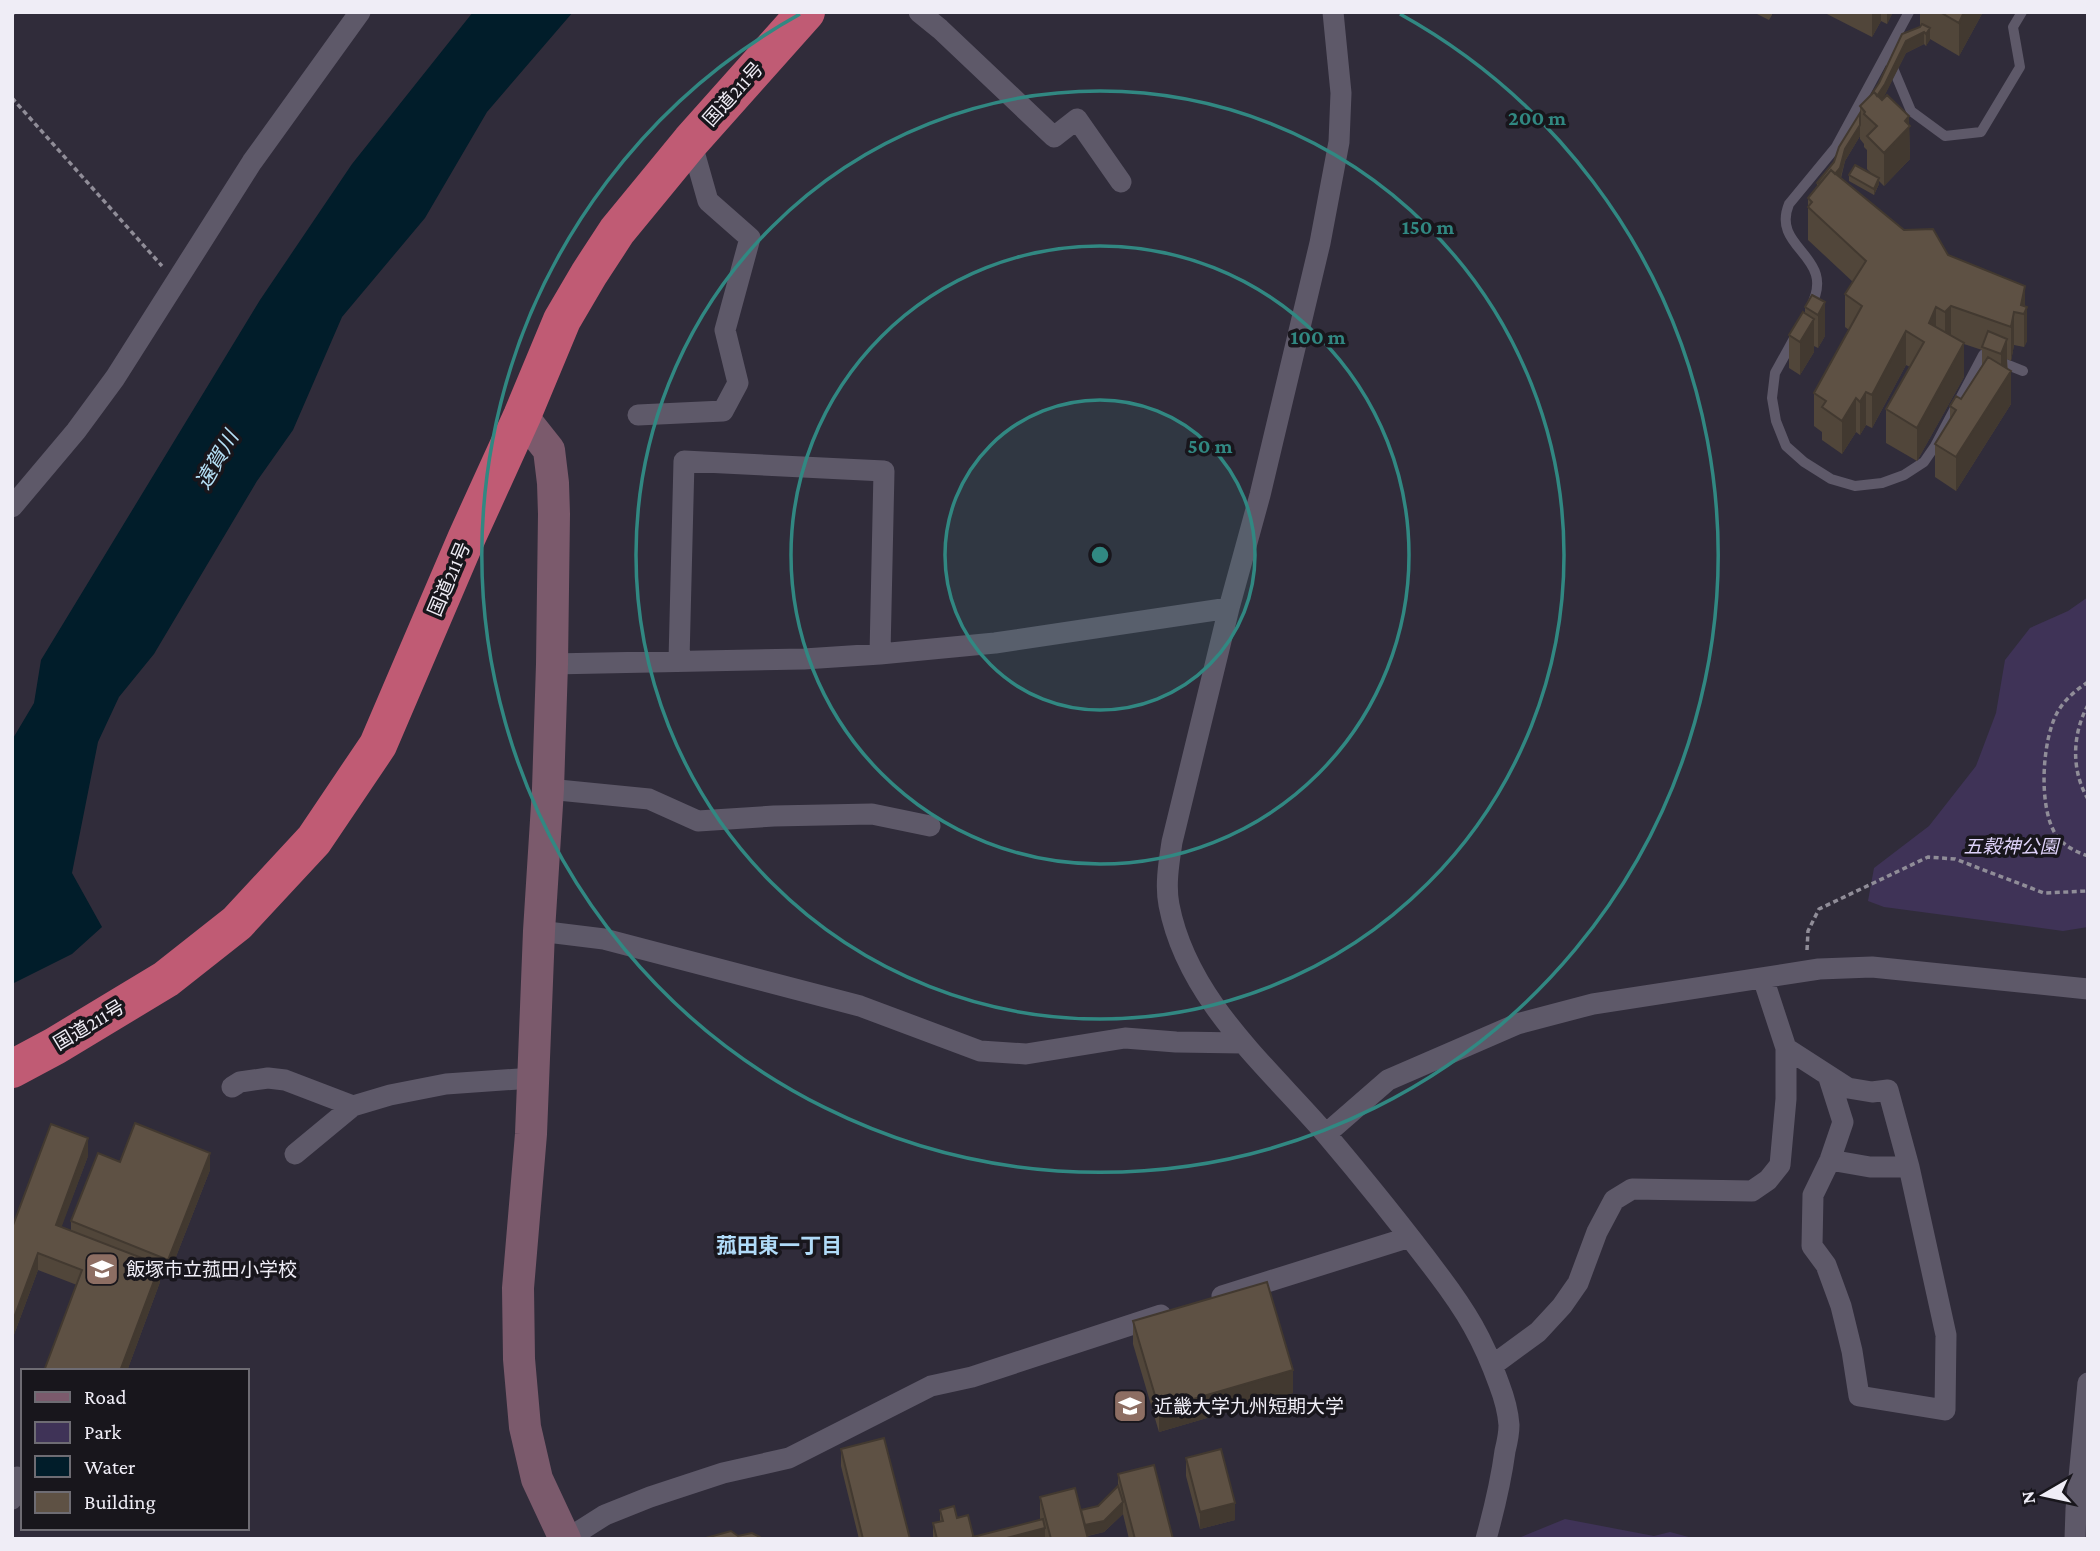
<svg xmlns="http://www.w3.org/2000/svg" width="2100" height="1551" font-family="'Crimson Pro','Noto Sans JP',serif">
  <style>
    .green { fill: #3f3357 }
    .water { fill: #011d2a }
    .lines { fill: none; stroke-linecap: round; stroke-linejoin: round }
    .path { stroke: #908d98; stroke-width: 3.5; stroke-dasharray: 5 3.5; stroke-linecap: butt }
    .lane { stroke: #5e5969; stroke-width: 10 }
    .street { stroke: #5e5969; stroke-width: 21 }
    .secondary { stroke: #7b5a6c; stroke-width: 32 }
    .highway { stroke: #c05b74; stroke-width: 38 }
    .wall { fill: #51463a }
    .shaded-wall { fill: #423930 }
    .building { fill: #5e5144; stroke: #423930; stroke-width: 2 }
    .ring { fill: none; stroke: #318882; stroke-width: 3.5 }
    .labels { text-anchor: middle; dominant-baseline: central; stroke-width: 7; stroke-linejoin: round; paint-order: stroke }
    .street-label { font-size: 19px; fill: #efedf6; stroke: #18161c }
    .park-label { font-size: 19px; font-style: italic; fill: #ddd1f8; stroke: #18161c }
    .poi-label { font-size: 19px; fill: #efedf6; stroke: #18161c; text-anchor: start }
    .water-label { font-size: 21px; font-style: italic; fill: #b6e1f7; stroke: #18161c }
    .neighbourhood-label { font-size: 21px; font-weight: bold; fill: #b0dbf8; stroke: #18161c }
    .centre { fill: #318882; stroke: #18161c; stroke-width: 3.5 }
    .ring-label { font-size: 21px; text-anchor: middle; font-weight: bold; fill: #318882; stroke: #18161c; stroke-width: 7; stroke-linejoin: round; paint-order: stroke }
  </style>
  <rect width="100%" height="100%" fill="#302c3a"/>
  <path class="green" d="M2088,597V927L2063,931L1884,907L1868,901L1874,868L1929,826L1976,766L1996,713L2005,660L2030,628L2068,611Z
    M1565,1519L1654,1536L1670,1532L1696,1539H1516Z"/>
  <path class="water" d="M473,12H573L487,112L425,218L342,317L293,430L257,481L154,654L119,697L98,742L72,873L102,927L72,954L12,984V740L34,703L41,660L260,300L352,164Z"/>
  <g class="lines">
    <path class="path" d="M12,14L15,12
      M12,98L162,266
      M2088,682C2076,690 2064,700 2057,713C2042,741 2038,807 2056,835C2064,846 2076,852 2088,856
      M2088,705C2072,734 2071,771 2088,799
      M1807,950L1808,931L1819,909L1928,857L1955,859L2044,893L2088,891"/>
    <path class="lane" d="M1890,61L1911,111L1945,136L1981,132L2020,67L2013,27L2022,12
      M1810,308C1839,255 1770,250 1789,204L1836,147L1909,12
      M1796,335L1775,373L1772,398L1776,421L1786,446L1804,462L1831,479L1855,486L1882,483L1904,475L1924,462L1935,446L1983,355L2023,371"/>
    <path class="street" d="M919,12L940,29L1054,137L1077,119L1121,182
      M1333,12L1341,93L1339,142L1320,243L1260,495L1229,608L1172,842C1169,862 1165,885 1169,905C1187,999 1266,1065 1325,1133C1364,1179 1402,1226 1438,1274C1466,1311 1483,1339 1499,1384C1504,1397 1508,1411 1509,1425C1509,1433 1507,1443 1505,1451C1501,1481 1494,1510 1486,1539
      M638,415L723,411L738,383L725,330L750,238L708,201L691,141
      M12,507L76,431L115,378L252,162L360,12
      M679,660L684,461L884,471L880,654
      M552,664L804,659L880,654L995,643L1229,608
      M548,789L649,799L698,821L774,816L872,814L930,826
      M539,931L604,939L860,1006L980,1051L1026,1054L1125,1038L1176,1042L1243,1043
      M1786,1048L1848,1088L1872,1092L1888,1090L1909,1167L1946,1335L1945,1410L1859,1396L1852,1351L1841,1306L1826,1265L1812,1246L1813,1195L1830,1160L1843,1122L1828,1075
      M232,1087L240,1082L268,1078L285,1080L353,1106L390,1095L446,1084L533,1078
      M1326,1134L1388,1080L1517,1024L1593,1004L1819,969L1872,967L2088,989
      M295,1154L353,1106
      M1830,1160L1870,1167H1909
      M1222,1296L1410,1237
      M1493,1365L1538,1332L1562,1306L1578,1283L1597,1232L1614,1200L1632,1189L1752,1191L1768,1180L1780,1165L1786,1099V1048L1763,978
      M12,1499L17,1477
      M567,1539L605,1515L650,1497L723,1473L789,1458L931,1386L972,1377L1161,1315
      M2075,1539L2076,1509L2088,1383"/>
    <path class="secondary" d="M522,416L549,450L553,483L554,514L552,664L548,789L539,931L531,1134L518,1288L519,1359L525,1427L537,1479L565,1539"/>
    <path class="highway" d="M12,1069L55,1046L166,979L237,923L314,840L378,745L467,537L522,416L562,320L589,274L617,231L691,141L806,12"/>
  </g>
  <path class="wall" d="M1753,12H1772V15L1769,20Z
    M1823,12H1893L1887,24L1881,21L1872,37Z
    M1920,12H1983L1959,56L1930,39L1926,46L1924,44L1906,53L1882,100L1909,125L1910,159L1884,186L1879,181V184L1874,195L1849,181V175H1873L1867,169V150L1864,147V144L1860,139V136L1845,161L1841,178L1904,230L1948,255L2025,307L2027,341L2024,347L2014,345L2011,361L2007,359L2011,404L1956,491L1935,477V444L1950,420V406L1961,399L1982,365V350L1964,344V377L1917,461L1886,443V409L1910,367L1906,365L1872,428L1866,425L1860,435L1856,432L1842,454L1822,440V432L1814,426V393L1849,330L1845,327V294L1853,282L1808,240V198L1817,186V183L1834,162L1860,113V106L1871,95L1920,27Z
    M1812,295L1825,336L1818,348L1814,346V352L1800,375L1789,368V335L1805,313V307Z
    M88,1156L61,1227L71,1231V1221L120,1162L210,1170L168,1277L160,1274V1282L127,1371H44L77,1285L38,1270L12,1340V1228Z
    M1133,1321L1293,1393L1159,1432L1133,1344Z
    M841,1449L910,1539H859L841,1466Z
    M1186,1458L1235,1520L1200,1529L1186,1476Z
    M1118,1474L1173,1539H1129L1123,1514L1104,1532L1088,1536V1539H933V1523L940,1522V1510L957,1518L973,1537L1040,1520V1497L1081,1510L1098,1506L1118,1486Z"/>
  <path class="shaded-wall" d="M1872,12H1881V21L1872,37Z
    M1887,12H1893L1887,24Z
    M1964,12H1983L1959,56V23Z
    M1930,28V40L1926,46V34Z
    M1924,32V44L1906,53L1885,95L1870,119L1866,115L1906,41Z
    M1909,116L1910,159L1884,186V153L1905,121Z
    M1860,125V136L1845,161L1840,179L1827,191L1845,149Z
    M1879,178V184L1874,195V189Z
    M2025,286V311L2027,307V341L2024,347V314L2021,305Z
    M1825,302V336L1818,348V315Z
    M1951,306V339L1945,345V312Z
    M1936,307V341L1929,323Z
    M2014,312V345L2011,361V327Z
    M1814,319V352L1800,375V342Z
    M1906,331V365L1872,428V395Z
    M2007,339V372L2011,371V404L1956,491V457L2001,386V354Z
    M1964,343V377L1917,461V428Z
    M1866,392V425L1860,435V402Z
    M1856,398V432L1842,454V421Z
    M88,1138V1156L56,1242V1225Z
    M210,1153V1170L168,1277V1260Z
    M38,1253V1270L12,1340V1323Z
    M160,1265V1282L127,1371H120Z
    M1293,1370V1393L1159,1432V1409Z
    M1123,1502V1514L1104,1532L1082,1537V1526Z
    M1235,1503V1520L1200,1529V1512Z
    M1045,1528V1539H1003Z"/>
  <path class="building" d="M1940,12H1964L1959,23Z
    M1922,24L1930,28L1926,34L1924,32L1906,41L1885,84L1877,96L1874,92L1871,95L1879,83L1902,34L1920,27Z
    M1874,92L1882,100L1887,95L1909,116L1905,121L1910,126L1884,153L1867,136L1877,126L1864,114L1865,112L1860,106Z
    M1860,113V125L1845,149L1840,168L1835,174L1831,170L1819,184L1817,183L1834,162L1839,147Z
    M1855,165L1879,178L1874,189L1849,175Z
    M1831,170L1904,230L1933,229L1948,255L2025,286L2021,305L2027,307L2024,314L2014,312L2011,327L1951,306L1945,312L1936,307L1929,323L1964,343L1917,428L1886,409L1924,342L1906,331L1872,395L1866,392L1860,402L1856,398L1842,421L1822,407L1826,401L1814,393L1862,306L1845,294L1866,261L1808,207L1812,202L1808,198Z
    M1812,295L1825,302L1818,315L1805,307Z
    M1803,312L1814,319L1800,342L1789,335Z
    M1988,331L2007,339L2001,354L1982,347Z
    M1988,357L2011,371L1956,457L1935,444L1956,410L1950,406L1956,396L1961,399Z
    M135,1123L210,1153L168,1260L71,1221L98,1153L120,1162Z
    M51,1124L88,1138L56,1225L160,1265L120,1371H44L82,1270L38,1253L12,1323V1228Z
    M1267,1282L1293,1370L1159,1409L1133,1321Z
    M884,1438L910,1539H863L841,1449Z
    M1221,1449L1235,1503L1200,1512L1186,1458Z
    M1154,1465L1173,1539H1135L1118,1474Z
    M1118,1486L1123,1502L1104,1521L1085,1525L1081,1510L1098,1506Z
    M1075,1488L1088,1539H1051L1040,1497Z
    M954,1506L957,1518L968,1515L974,1539H937L933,1523L943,1521L940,1510Z
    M1043,1519L1045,1528L1003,1539H974L973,1537Z
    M731,1531L738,1536L752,1533L760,1537L761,1539H702Z"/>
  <circle cx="1100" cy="555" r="155" fill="#318882" fill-opacity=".12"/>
  <g class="ring">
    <circle cx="1100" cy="555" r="155"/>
    <circle cx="1100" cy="555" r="309"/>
    <circle cx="1100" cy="555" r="464"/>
    <path d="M1400 14A618 618 0 1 1 800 14"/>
  </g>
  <defs>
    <g id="school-square" transform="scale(1.75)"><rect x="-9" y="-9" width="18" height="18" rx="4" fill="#8d6e63" stroke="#18161c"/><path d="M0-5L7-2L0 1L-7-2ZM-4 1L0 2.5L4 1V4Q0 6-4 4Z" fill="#fff"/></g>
    <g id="university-square" transform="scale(1.75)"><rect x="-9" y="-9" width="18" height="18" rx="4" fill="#8d6e63" stroke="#18161c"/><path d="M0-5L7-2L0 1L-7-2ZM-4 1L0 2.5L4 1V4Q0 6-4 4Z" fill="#fff"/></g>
  </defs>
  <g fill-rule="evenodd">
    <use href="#school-square" x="102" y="1269"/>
    <use href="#university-square" x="1130" y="1406"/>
  </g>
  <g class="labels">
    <g class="street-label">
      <text transform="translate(733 94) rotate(-48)">国道211号</text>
      <text transform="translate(449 579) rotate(-67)">国道211号</text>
      <text transform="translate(89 1025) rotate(-31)">国道211号</text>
    </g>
    <g class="park-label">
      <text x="2011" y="846">五穀神公園</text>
    </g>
    <g class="poi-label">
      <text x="126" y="1269">飯塚市立菰田小学校</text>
      <text x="1154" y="1406">近畿大学九州短期大学</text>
    </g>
    <g class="water-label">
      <text transform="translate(217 460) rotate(-60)">遠賀川</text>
    </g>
    <g class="neighbourhood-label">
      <text x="779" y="1246">菰田東一丁目</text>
    </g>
  </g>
  <circle cx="1100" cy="555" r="10" class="centre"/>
  <g class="ring-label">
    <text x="1537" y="125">200 m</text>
    <text x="1428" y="234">150 m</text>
    <text x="1318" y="344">100 m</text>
    <text x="1210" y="453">50 m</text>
  </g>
  <rect width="2100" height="1551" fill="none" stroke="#efedf6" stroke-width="28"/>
  <rect x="21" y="1369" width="228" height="161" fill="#18161c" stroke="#6e6c73" stroke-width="2"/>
  <rect x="35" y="1392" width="35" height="10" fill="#7b5a6c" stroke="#6e6c73" stroke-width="2"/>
  <text x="84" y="1404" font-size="21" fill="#efedf6">Road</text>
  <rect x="35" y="1422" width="35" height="21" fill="#3f3357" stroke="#6e6c73" stroke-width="2"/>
  <text x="84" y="1439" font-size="21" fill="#efedf6">Park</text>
  <rect x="35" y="1456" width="35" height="21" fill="#011d2a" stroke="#6e6c73" stroke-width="2"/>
  <text x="84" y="1474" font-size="21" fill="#efedf6">Water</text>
  <rect x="35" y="1492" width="35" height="21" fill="#5e5144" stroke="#6e6c73" stroke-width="2"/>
  <text x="84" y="1509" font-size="21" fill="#efedf6">Building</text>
  <g transform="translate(2044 1495) rotate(261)" stroke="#18161c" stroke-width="5" paint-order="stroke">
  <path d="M0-5L12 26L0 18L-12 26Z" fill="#efedf6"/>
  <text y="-10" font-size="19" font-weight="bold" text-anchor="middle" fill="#efedf6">N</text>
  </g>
</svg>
